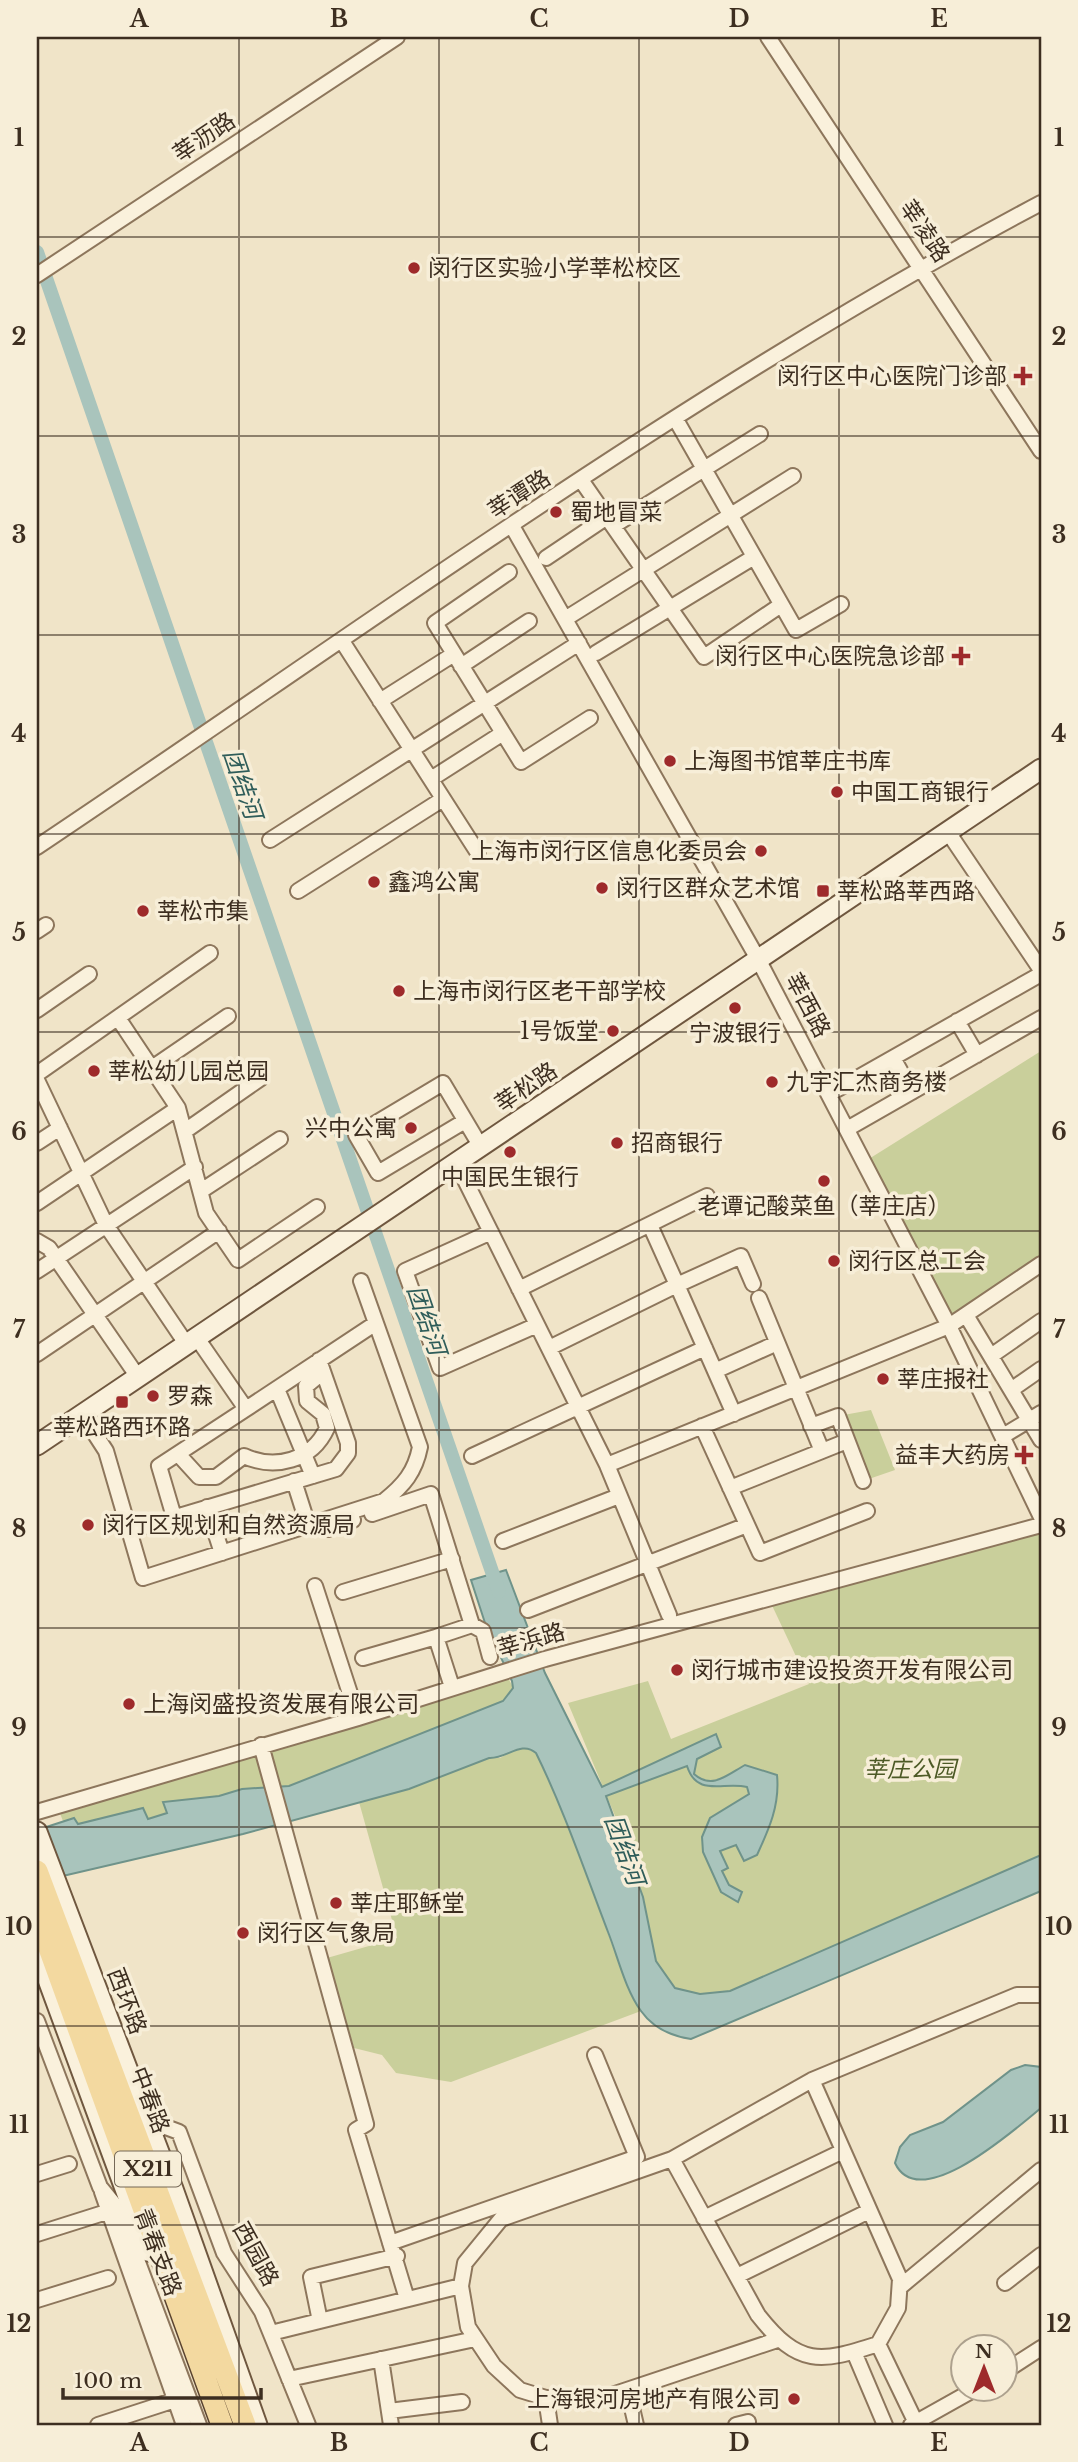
<svg xmlns="http://www.w3.org/2000/svg" width="1078" height="2462" font-family="'Libre Baskerville','Noto Sans SC',serif">
  <style>
    .green { fill: #c9cf9b }
    .water { fill: #a9c4bc; stroke: #6f938a; stroke-width: 2 }
    .lines { fill: none; stroke-linecap: round; stroke-linejoin: round }
    .canal { stroke: #a9c4bc; stroke-width: 14 }
    .street-casing { stroke: #8d765c; stroke-width: 18 }
    .secondary-casing { stroke: #6f573f; stroke-width: 23 }
    .primary-casing { stroke: #5b4430; stroke-width: 24 }
    .street { stroke: #faf1dc; stroke-width: 14 }
    .secondary { stroke: #faf1dc; stroke-width: 19 }
    .primary { stroke: #f3d9a0; stroke-width: 21 }
    .grid { fill: none; stroke: #3d2e20; stroke-width: 2; stroke-opacity: 0.55 }
    .poi-dot { fill: #9e2a2b; stroke: #f7eed8; stroke-width: 2.5 }
    .labels { text-anchor: middle; dominant-baseline: central; stroke-width: 7; stroke-linejoin: round; paint-order: stroke }
    .shield { fill: #f7eed8; stroke: #756857; stroke-width: 2 }
    .shield-label { font-size: 21px; font-weight: bold; fill: #3d2e20 }
    .street-label { font-size: 23px; fill: #3d2e20; stroke: #f7eed8 }
    .poi-label { font-size: 23px; fill: #3d2e20; stroke: #f7eed8; text-anchor: start }
    .park-label { font-size: 23px; font-style: italic; fill: #4d5a26; stroke: #f7eed8 }
    .water-label { font-size: 24px; font-style: italic; fill: #2f5d5a; stroke: #f7eed8 }
    .neatline { fill: none; stroke: #3d2e20; stroke-width: 2.5 }
    .grid-label { font-size: 23px; text-anchor: middle; font-weight: bold; fill: #3d2e20 }
  </style>
  <rect width="100%" height="100%" fill="#f0e4c8"/>
  <path class="green" d="M1041,1051V1263L949,1326L864,1162Z
    M871,1410L895,1470L863,1481L838,1416Z
    M1041,1525V1855L730,1991L700,1994L675,1988L656,1961L643,1897L623,1835L568,1703L648,1681L671,1739L809,1684L769,1599Z
    M504,1671L513,1687L503,1701L289,1786L242,1789L219,1796L164,1802L168,1812L148,1819L142,1808L78,1824L74,1818L63,1821L57,1806Z
    M522,1746L536,1752L557,1795L624,1977L641,2011L451,2082L396,2073L382,2055L354,2048L327,1958L397,1938L359,1802L409,1789L490,1758H500Z"/>
  <path class="water" d="M506,1570L545,1673L602,1787L716,1734L721,1747L697,1759L694,1774C712,1790 727,1775 745,1765L777,1775C780,1805 769,1829 757,1855L744,1861L736,1845L720,1851L728,1868L722,1871L729,1885L742,1892L738,1902L721,1892L703,1852L702,1837L710,1818L749,1794L747,1787C724,1781 697,1798 687,1766L606,1796L643,1897L656,1961L675,1988L700,1994L730,1991L1041,1855V1891L691,2039C671,2036 653,2028 641,2011C625,1989 618,1957 608,1932C585,1872 564,1810 536,1753C521,1740 507,1759 489,1758L409,1789L243,1834L37,1882V1830L74,1818L78,1824L143,1808L148,1819L167,1813L163,1802L219,1796L242,1789L289,1786L503,1701L513,1688L512,1681L486,1626L471,1580Z
    M1025,2065L1041,2067V2108C1014,2130 919,2215 895,2163L900,2147L910,2135L943,2122L1011,2070Z"/>
  <g class="lines">
    <path class="canal" d="M37,252L499,1592"/>
    <g class="street-casing">
      <path id="street" d="M768,37L1041,451
        M37,275L397,37
        M675,418L796,630L841,604
        M581,480L704,657L781,605
        M512,526L758,959L949,1326L1041,1517
        M613,526L760,434
        M546,558L607,517
        M509,572L435,623L521,762L590,718
        M565,619L793,476
        M342,641L478,853
        M596,653L754,557
        M461,666L529,621
        M380,701L454,654
        M431,779L503,733
        M948,832L1041,970
        M270,840L579,643
        M37,847C367,626 689,389 1041,203
        M298,891L443,799
        M37,931L46,925
        M37,1010L89,974
        M118,1018L178,1108L206,1213L238,1260L317,1207
        M957,1021L977,1055
        M893,1058L912,1092
        M152,1068L228,1016
        M37,1074L210,953
        M37,1080L106,1225L187,1345
        M829,1094L1041,974
        M465,1121L378,1173L356,1135L443,1083L481,1147
        M847,1129L1041,1018
        M185,1131L261,1078
        M37,1143L60,1128
        M457,1164L607,1465L669,1615
        M201,1191L280,1139
        M37,1203L178,1108
        M650,1225L677,1285L741,1256L753,1284
        M491,1232L405,1271L440,1368L537,1325
        M37,1241L49,1248L138,1377
        M37,1271L195,1167
        M519,1289L707,1196
        M759,1298L822,1451
        M966,1315L1041,1440
        M197,1338L246,1409L376,1323
        M549,1348L677,1285L734,1414
        M37,1354L219,1231
        M991,1356L1041,1321
        M715,1371L777,1343
        M277,1389L313,1476
        M1011,1390L1041,1369
        M82,1414L106,1451L143,1578L384,1501C404,1485 415,1472 420,1447L361,1281
        M702,1426L760,1553L867,1511
        M811,1426L838,1416L863,1481
        M1003,1436L1041,1413
        M178,1454L199,1477H216L244,1456C275,1470 312,1461 327,1428L323,1414L307,1401L306,1386L323,1372
        M472,1456L705,1348
        M607,1465L949,1326L1041,1264
        M294,1481L308,1525
        M730,1488L847,1441
        M207,1507L222,1553
        M372,1514L431,1494L472,1625L436,1637
        M174,1517L159,1466L246,1409
        M328,1529L353,1520
        M129,1531L336,1469L348,1453V1443L319,1360
        M503,1541L619,1496
        M315,1586L358,1718
        M343,1592L452,1559
        M528,1610L747,1525
        M472,1625L483,1631L490,1657
        M363,1658L436,1637L452,1687
        M261,1745L366,2124L356,2130L407,2299
        M37,1812L358,1718L545,1659L1041,1525
        M37,2021L100,2187L118,2209L199,2425
        M150,2128L163,2126L179,2132L224,2253L262,2312L308,2425
        M672,2159L758,2315C799,2367 820,2363 878,2344L898,2308L900,2279L812,2080L1017,1995H1041
        M37,2174L69,2164
        M102,2192L184,2425
        M704,2218L843,2151
        M37,2234L116,2209
        M390,2243L637,2157L595,2055
        M737,2276L869,2211
        M1005,2283L1041,2255
        M900,2287L1041,2170
        M37,2300L108,2278
        M320,2321L311,2277L397,2256
        M271,2333L461,2286
        M780,2339L606,2397L546,2398L520,2390L494,2366L468,2327L461,2286L465,2263L501,2219L672,2159L812,2080
        M878,2344L916,2423
        M854,2352L885,2425
        M381,2359L391,2425
        M1004,2372L1041,2348
        M289,2379L475,2339
        M628,2391L636,2425
        M546,2398L550,2425
        M389,2411L462,2402
        M98,2425L175,2400
        M736,2425L748,2422
        M911,2425L977,2388"/>
    </g>
    <g class="secondary-casing">
      <path id="secondary" d="M37,1445L1041,769
        M37,1832L173,2189L257,2425
        M37,1950L148,2251"/>
    </g>
    <g class="primary-casing">
      <path id="primary" d="M37,1871L245,2425
        M37,1915L222,2425"/>
    </g>
    <use href="#street" class="street"/>
    <use href="#secondary" class="secondary"/>
    <use href="#primary" class="primary"/>
  </g>
  <path class="grid" d="M239,37V2425M439,37V2425M639,37V2425M839,37V2425M37,237H1041M37,436H1041M37,635H1041M37,834H1041M37,1032H1041M37,1231H1041M37,1430H1041M37,1628H1041M37,1827H1041M37,2026H1041M37,2225H1041"/>
  <g class="poi-dot">
    <circle cx="414" cy="268" r="7"/>
    <path d="M1019.5 365.5h7v7h7v7h-7v7h-7v-7h-7v-7h7z"/>
    <circle cx="556" cy="512" r="7"/>
    <path d="M957.5 645.5h7v7h7v7h-7v7h-7v-7h-7v-7h7z"/>
    <circle cx="670" cy="761" r="7"/>
    <circle cx="837" cy="792" r="7"/>
    <circle cx="761" cy="851" r="7"/>
    <circle cx="374" cy="882" r="7"/>
    <circle cx="602" cy="888" r="7"/>
    <rect x="816" y="884" width="14" height="14" rx="3.5"/>
    <circle cx="143" cy="911" r="7"/>
    <circle cx="399" cy="991" r="7"/>
    <circle cx="735" cy="1008" r="7"/>
    <circle cx="613" cy="1031" r="7"/>
    <circle cx="94" cy="1071" r="7"/>
    <circle cx="772" cy="1082" r="7"/>
    <circle cx="411" cy="1128" r="7"/>
    <circle cx="617" cy="1143" r="7"/>
    <circle cx="510" cy="1152" r="7"/>
    <circle cx="824" cy="1181" r="7"/>
    <circle cx="834" cy="1261" r="7"/>
    <circle cx="883" cy="1379" r="7"/>
    <circle cx="153" cy="1396" r="7"/>
    <rect x="115" y="1395" width="14" height="14" rx="3.5"/>
    <path d="M1020.5 1444.5h7v7h7v7h-7v7h-7v-7h-7v-7h7z"/>
    <circle cx="88" cy="1525" r="7"/>
    <circle cx="677" cy="1670" r="7"/>
    <circle cx="129" cy="1704" r="7"/>
    <circle cx="336" cy="1903" r="7"/>
    <circle cx="243" cy="1933" r="7"/>
    <circle cx="794" cy="2399" r="7"/>
  </g>
  <g class="labels">
    <rect class="shield" x="115" y="2151.5" width="66" height="35" rx="5"/>
    <g class="shield-label">
      <text x="148" y="2169">X211</text>
    </g>
    <g class="street-label">
      <text transform="translate(204 137) rotate(-34)">莘沥路</text>
      <text transform="translate(925 231) rotate(56)">莘凌路</text>
      <text transform="translate(519 494) rotate(-33)">莘谭路</text>
      <text transform="translate(808 1005) rotate(62)">莘西路</text>
      <text transform="translate(526 1087) rotate(-34)">莘松路</text>
      <text transform="translate(531 1640) rotate(-16)">莘浜路</text>
      <text transform="translate(127 2001) rotate(69)">西环路</text>
      <text transform="translate(150 2100) rotate(69)">中春路</text>
      <text transform="translate(158 2252) rotate(69)">青春支路</text>
      <text transform="translate(256 2254) rotate(61)">西园路</text>
    </g>
    <g class="poi-label">
      <text x="428" y="268">闵行区实验小学莘松校区</text>
      <text x="1007" y="376" text-anchor="end">闵行区中心医院门诊部</text>
      <text x="570" y="512">蜀地冒菜</text>
      <text x="945" y="656" text-anchor="end">闵行区中心医院急诊部</text>
      <text x="684" y="761">上海图书馆莘庄书库</text>
      <text x="851" y="792">中国工商银行</text>
      <text x="747" y="851" text-anchor="end">上海市闵行区信息化委员会</text>
      <text x="388" y="882">鑫鸿公寓</text>
      <text x="616" y="888">闵行区群众艺术馆</text>
      <text x="837" y="891">莘松路莘西路</text>
      <text x="157" y="911">莘松市集</text>
      <text x="413" y="991">上海市闵行区老干部学校</text>
      <text x="599" y="1031" text-anchor="end">1号饭堂</text>
      <text x="735" y="1033" text-anchor="middle">宁波银行</text>
      <text x="108" y="1071">莘松幼儿园总园</text>
      <text x="786" y="1082">九宇汇杰商务楼</text>
      <text x="397" y="1128" text-anchor="end">兴中公寓</text>
      <text x="631" y="1143">招商银行</text>
      <text x="510" y="1177" text-anchor="middle">中国民生银行</text>
      <text x="824" y="1206" text-anchor="middle">老谭记酸菜鱼（莘庄店）</text>
      <text x="848" y="1261">闵行区总工会</text>
      <text x="897" y="1379">莘庄报社</text>
      <text x="167" y="1396">罗森</text>
      <text x="122" y="1427" text-anchor="middle">莘松路西环路</text>
      <text x="1010" y="1455" text-anchor="end">益丰大药房</text>
      <text x="102" y="1525">闵行区规划和自然资源局</text>
      <text x="691" y="1670">闵行城市建设投资开发有限公司</text>
      <text x="143" y="1704">上海闵盛投资发展有限公司</text>
      <text x="350" y="1903">莘庄耶稣堂</text>
      <text x="257" y="1933">闵行区气象局</text>
      <text x="780" y="2399" text-anchor="end">上海银河房地产有限公司</text>
    </g>
    <g class="park-label">
      <text x="910" y="1769">莘庄公园</text>
    </g>
    <g class="water-label">
      <text transform="translate(243 784) rotate(71)">团结河</text>
      <text transform="translate(427 1320) rotate(71)">团结河</text>
      <text transform="translate(625 1850) rotate(70)">团结河</text>
    </g>
  </g>
  <rect width="1078" height="2462" fill="none" stroke="#f7eed8" stroke-width="77"/>
  <g transform="translate(984 2368)"><circle r="33" fill="#f7eed8" stroke="#ada18e" stroke-width="2"/>
  <path d="M0-5L12 26L0 18L-12 26Z" fill="#9e2a2b"/>
  <text y="-10" font-size="19" font-weight="bold" text-anchor="middle" fill="#3d2e20">N</text>
  </g>
  <path d="M63 2388v10h198v-10" fill="none" stroke="#3d2e20" stroke-width="3.5"/>
  <text x="74" y="2388" font-size="21" fill="#3d2e20" stroke="#f7eed8" stroke-width="5" paint-order="stroke">100 m</text>
  <rect x="38" y="38" width="1002" height="2386" class="neatline"/>
  <g class="grid-label">
    <text x="139" y="27">A</text>
    <text x="339" y="27">B</text>
    <text x="539" y="27">C</text>
    <text x="739" y="27">D</text>
    <text x="939" y="27">E</text>
    <text x="19" y="146">1</text>
    <text x="1059" y="146">1</text>
    <text x="19" y="345">2</text>
    <text x="1059" y="345">2</text>
    <text x="19" y="543">3</text>
    <text x="1059" y="543">3</text>
    <text x="19" y="742">4</text>
    <text x="1059" y="742">4</text>
    <text x="19" y="941">5</text>
    <text x="1059" y="941">5</text>
    <text x="19" y="1140">6</text>
    <text x="1059" y="1140">6</text>
    <text x="19" y="1338">7</text>
    <text x="1059" y="1338">7</text>
    <text x="19" y="1537">8</text>
    <text x="1059" y="1537">8</text>
    <text x="19" y="1736">9</text>
    <text x="1059" y="1736">9</text>
    <text x="19" y="1935">10</text>
    <text x="1059" y="1935">10</text>
    <text x="19" y="2133">11</text>
    <text x="1059" y="2133">11</text>
    <text x="19" y="2332">12</text>
    <text x="1059" y="2332">12</text>
    <text x="139" y="2451">A</text>
    <text x="339" y="2451">B</text>
    <text x="539" y="2451">C</text>
    <text x="739" y="2451">D</text>
    <text x="939" y="2451">E</text>
  </g>
</svg>
